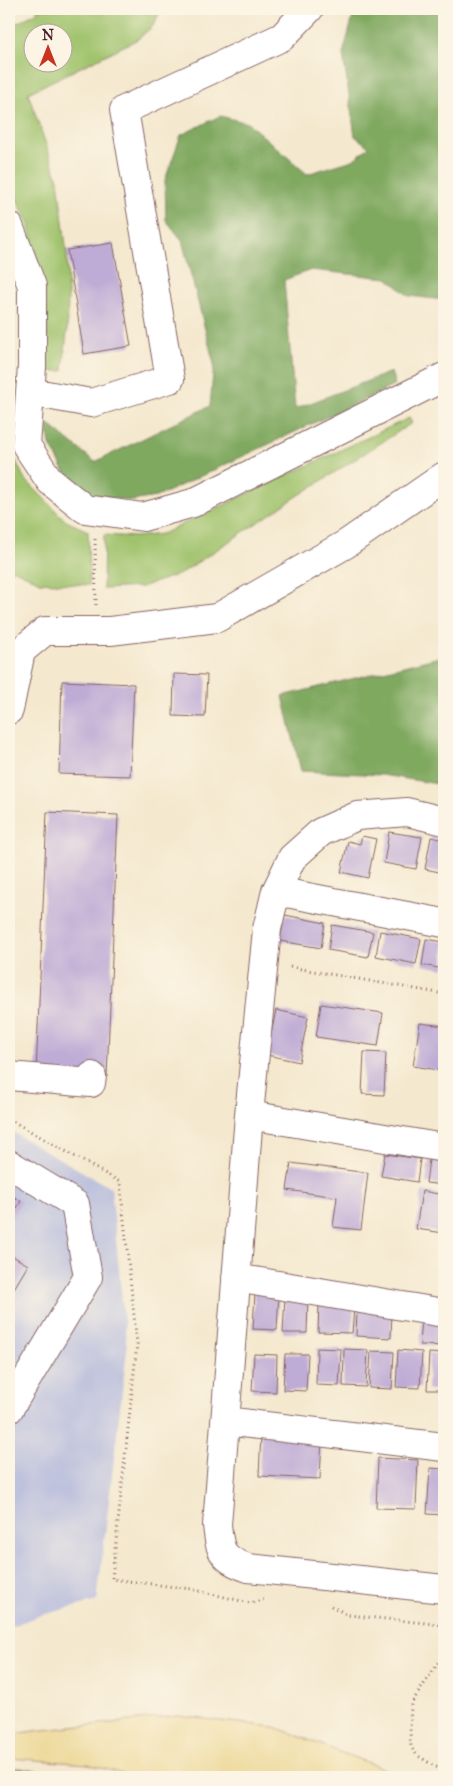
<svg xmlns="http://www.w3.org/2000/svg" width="453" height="1786" font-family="'IM FELL Great Primer',serif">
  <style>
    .industrial { fill: #bfc2dd }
    .green { fill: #a0c36d; stroke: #75714c; fill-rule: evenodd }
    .forest { fill: #80a960; stroke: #656446 }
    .sand { fill: #eeda9e; stroke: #9c7c64 }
    .building { fill: #bfacd6 }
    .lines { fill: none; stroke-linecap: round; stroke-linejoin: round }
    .minor-casing { stroke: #866564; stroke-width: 30 }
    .path { stroke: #866564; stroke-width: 3; stroke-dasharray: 1 4; stroke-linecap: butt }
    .minor { stroke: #fff; stroke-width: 28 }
  </style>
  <rect width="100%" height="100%" fill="#fcf5e5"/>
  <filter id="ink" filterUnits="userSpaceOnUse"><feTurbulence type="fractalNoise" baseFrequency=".02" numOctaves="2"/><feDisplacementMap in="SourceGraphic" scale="10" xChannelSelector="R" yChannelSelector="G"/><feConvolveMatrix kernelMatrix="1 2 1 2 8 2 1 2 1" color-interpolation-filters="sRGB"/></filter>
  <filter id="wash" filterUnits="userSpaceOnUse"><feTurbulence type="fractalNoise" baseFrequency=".0096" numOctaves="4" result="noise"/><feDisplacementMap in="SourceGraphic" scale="20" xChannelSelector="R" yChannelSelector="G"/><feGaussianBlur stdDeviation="1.12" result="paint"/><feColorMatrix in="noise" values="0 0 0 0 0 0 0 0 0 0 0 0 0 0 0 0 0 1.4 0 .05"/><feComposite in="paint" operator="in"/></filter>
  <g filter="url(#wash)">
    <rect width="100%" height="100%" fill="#f4e8ce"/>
    <path class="industrial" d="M9,1130L111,1188L127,1350L97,1601L38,1616L9,1627Z"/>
    <path class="green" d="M36,9H161L153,26L138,39L28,93L58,179L67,256L68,293L67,331L63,371H45L47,339L41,277L28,223L9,182V27L38,12ZM32,32H62V62H32Z
      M9,282L13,325L9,369Z
      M409,418L412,423L293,499L180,574L141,587L103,589L104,535L135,537L162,534Z
      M9,441V446L24,478L66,521L88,531L89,585L40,582L13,569L9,574Z
      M9,1768H20L67,1777H9Z"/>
    <path class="forest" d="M355,9H444V300L409,296L387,278L311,270L284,280L295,409L391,372L395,385L156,497L131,501L97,496L65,472L50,445L47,423L95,462L210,406L214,364L182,240L166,220L165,180L181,135L220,116L248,123L307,174L353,160L369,147L355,136L343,54Z
      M444,656V785L382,775L301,771L283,696Z"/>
    <path class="sand" d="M177,1716L275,1727L405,1777H133L88,1764L9,1758V1735L34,1731Z"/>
    <g id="blocks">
      <path class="building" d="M113,243L131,346L84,354L67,250Z
        M174,674L207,675L205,717L173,716Z
        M62,681L134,684L130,776L59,774Z
        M47,812L118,815L107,1077L36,1074Z
        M389,832L422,837L416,869L384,863Z
        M362,836L376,839L368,878L341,872L348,841L360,844Z
        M431,837L444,840V873L425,869Z
        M285,915L325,923L321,948L280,941Z
        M332,925L373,932L368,957L328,950Z
        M380,931L421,939L416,964L376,956Z
        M426,939L444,942V969L422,965Z
        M321,1004L383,1013L378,1046L316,1037Z
        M276,1010L308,1017L299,1062L267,1055Z
        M420,1023L444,1026V1071L413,1066Z
        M364,1052L386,1053L384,1095L362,1094Z
        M385,1154L420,1159L417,1182L381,1176Z
        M429,1160L444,1162V1185L426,1183Z
        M291,1163L368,1173L361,1230L333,1227L337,1197L287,1190Z
        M422,1191L444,1195V1233L416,1229Z
        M9,1194L21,1201L9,1221Z
        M9,1254L28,1265L9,1297Z
        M255,1292L279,1293L277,1330L253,1329Z
        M285,1296L308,1297L307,1333H283Z
        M319,1304L354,1307L352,1333L318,1332Z
        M357,1309L392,1311L391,1338L356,1336Z
        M422,1318L444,1319V1346L420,1345Z
        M317,1348L341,1349L339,1386L316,1385Z
        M344,1349L368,1350L366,1387L343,1386Z
        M398,1350L422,1352L420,1388L396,1387Z
        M371,1351L394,1352L392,1389L369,1388Z
        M429,1353L444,1354V1390H427Z
        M254,1354L277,1355L276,1392L252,1391Z
        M285,1354H308L306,1391L283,1390Z
        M261,1434L322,1437L320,1479L259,1476Z
        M378,1458L418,1460L416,1509L376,1508Z
        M430,1468L444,1469V1515L427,1514Z"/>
    </g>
  </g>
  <g filter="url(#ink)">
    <use href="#blocks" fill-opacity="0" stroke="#866564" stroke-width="1"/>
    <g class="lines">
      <g class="minor-casing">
        <path id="minor" d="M9,226L32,286V367L26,445L50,481L85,509L143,517L193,503L444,377
          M30,392L91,403L170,379L124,110L282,37L309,9
          M9,710L21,651L45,631H110L217,618L346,544L444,476
          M444,821L407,812L357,816L321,832L292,858L276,891L267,929L249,1115L217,1525C220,1552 221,1558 248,1568L444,1589
          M276,891L444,923
          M9,1076L91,1083L92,1076
          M249,1115L444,1148
          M9,1164L75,1204L88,1277L9,1409
          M236,1278L444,1313
          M225,1421L444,1447"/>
      </g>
      <path class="path" d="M95,539L96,605
        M290,967L444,994
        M9,1119L120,1182L137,1344L112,1579L191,1589L250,1603L266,1599
        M331,1606L348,1615L444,1625
        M444,1629L442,1657L411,1704L410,1732L411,1747L417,1755L434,1766L444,1770"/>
      <use href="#minor" class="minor"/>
    </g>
  </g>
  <rect width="453" height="1786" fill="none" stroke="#fcf5e5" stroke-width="30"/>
  <g transform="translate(48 48)"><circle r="24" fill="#fcf5e5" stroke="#b59f9b"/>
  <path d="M0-4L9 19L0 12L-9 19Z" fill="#c8321e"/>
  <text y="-8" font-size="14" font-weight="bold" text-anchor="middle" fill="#4a1f2b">N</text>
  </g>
</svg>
